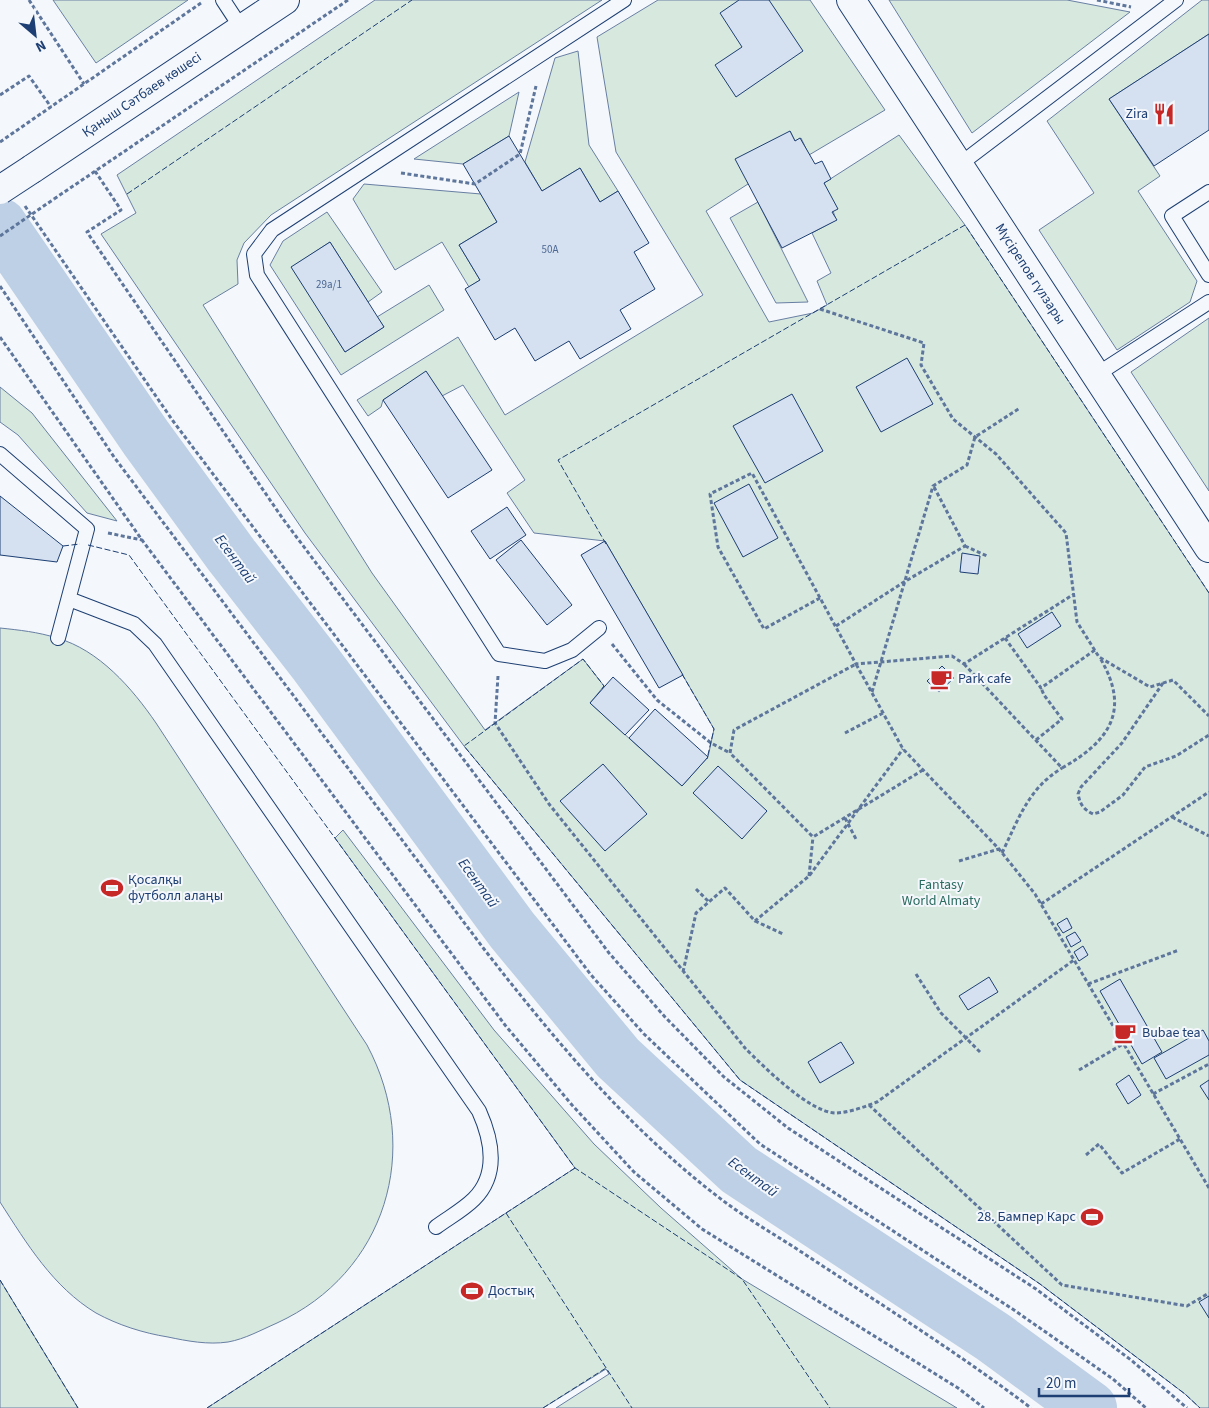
<svg xmlns="http://www.w3.org/2000/svg" width="1209" height="1408" font-family="'Source Sans 3',sans-serif">
  <style>
    .green { fill: #d7e8df; stroke: #687fa3 }
    .lines { fill: none; stroke-linecap: round; stroke-linejoin: round }
    .river { stroke: #bed0e5; stroke-width: 54 }
    .building { fill: #d5e0f0; stroke: #1d3f73 }
    .lane-casing { stroke: #1d3f73; stroke-width: 16 }
    .street-casing { stroke: #1d3f73; stroke-width: 30 }
    .secondary-casing { stroke: #1d3f73; stroke-width: 30 }
    .path { stroke: #5e769c; stroke-width: 3; stroke-dasharray: 4 2.5; stroke-linecap: butt }
    .lane { stroke: #f4f7fb; stroke-width: 14 }
    .street { stroke: #f4f7fb; stroke-width: 28 }
    .secondary { stroke: #f4f7fb; stroke-width: 28 }
    .secondary-bridge-casing { stroke: #1d3f73; stroke-width: 30; stroke-linecap: butt }
    .path-bridge { stroke: #5e769c; stroke-width: 3; stroke-dasharray: 4 2.5; stroke-linecap: butt }
    .secondary-bridge { stroke: #f4f7fb; stroke-width: 28 }
    .fence { stroke: #1d3f73; stroke-width: 1; stroke-dasharray: 6 2.5; stroke-linecap: butt }
    .labels { text-anchor: middle; dominant-baseline: central; stroke-width: 4; stroke-linejoin: round; paint-order: stroke }
    .number-label { font-size: 11px; fill: #4b6792 }
    .street-label { font-size: 14px; fill: #1d3f73; stroke: #f4f7fb }
    .poi-label { font-size: 14px; fill: #1d3f73; stroke: #f4f7fb; text-anchor: start }
    .park-label { font-size: 14px; fill: #2c6c60; stroke: #f4f7fb }
    .water-label { font-size: 15px; font-style: italic; fill: #1d3f73; stroke: #f4f7fb }
  </style>
  <rect width="100%" height="100%" fill="#f4f7fb"/>
  <path class="green" d="M53,0H188L96,63Z
    M375,0H602L271,215L244,243L237,260L238,284L203,305L372,573L485,730L583,659L604,686L590,703L682,786L708,757L714,729L605,541L534,533L507,493L525,480L463,385L442,396L426,372L383,400L381,407L368,416L357,400L458,337L505,415L703,295L616,152L597,37L658,0H810L885,110L809,155L801,138L795,141L790,131L748,184L706,211L769,322L813,313L827,305L817,281L831,273L812,233L836,220L824,183L899,135L965,225L1209,593V1408H1200L1185,1394L1040,1284L740,1080L464,746L305,533L101,234L136,213L117,175Z
    M889,0H1067L1130,12L972,133Z
    M1202,0H1209V34L1109,99L1160,176L1138,191L1197,281L1190,302L1117,350L1039,230L1094,193L1047,121Z
    M578,51L589,145L618,191L600,202L580,168L542,191L525,162L555,58Z
    M519,92L509,136L463,164L414,159Z
    M364,184L481,194L497,222L459,245L480,280L469,287L442,242L395,270L353,199Z
    M758,202L808,302L776,303L730,218Z
    M327,212L382,292L368,302L330,242L292,267L345,352L384,327L377,317L429,285L444,310L341,375L270,265L283,241Z
    M1209,318V491L1131,372Z
    M0,387L32,413L117,521L87,513L18,435L0,422Z
    M0,628C19,630 38,632 57,638C99,650 132,688 156,723L367,1045C423,1150 386,1273 277,1323C261,1330 245,1339 228,1342C208,1345 187,1341 168,1337C143,1333 118,1325 96,1313C53,1287 27,1244 0,1202Z
    M343,830L494,1030L594,1144L661,1208L742,1279L957,1408H556L609,1374L606,1369L543,1408H207L575,1168L335,838Z
    M0,1280L78,1408H0Z"/>
  <g class="lines">
    <path class="river" d="M0,225L146,438L232,556L316,664L512,930L618,1058L739,1170L993,1337L1090,1408"/>
  </g>
  <path class="building" d="M739,0H769L803,51L736,97L715,65L742,47L720,13Z
    M1209,34V130L1154,166L1109,99Z
    M790,131L795,141L800,138L815,164L822,161L831,179L824,183L838,209L832,212L837,220L782,248L735,159Z
    M509,136L542,191L580,168L600,202L618,191L649,243L634,252L655,289L620,310L631,329L580,359L569,341L535,361L515,328L495,340L465,289L480,280L459,245L497,222L463,164Z
    M330,242L384,327L345,352L291,267Z
    M907,358L933,404L881,432L856,387Z
    M426,371L492,470L448,498L383,400Z
    M792,394L823,451L765,483L733,426Z
    M749,484L778,538L743,557L714,503Z
    M0,496L63,546L57,562L0,555Z
    M507,507L526,535L490,559L471,531Z
    M521,540L572,605L547,625L496,560Z
    M605,541L683,675L659,688L581,555Z
    M962,553L980,556L978,574L960,572Z
    M1052,612L1061,626L1027,648L1018,634Z
    M942,666L954,678L939,692L927,681Z
    M613,677L649,710L625,735L590,703Z
    M655,709L708,757L682,786L629,738Z
    M603,764L647,814L605,851L560,801Z
    M718,766L767,811L742,839L693,793Z
    M1067,918L1072,928L1063,933L1057,924Z
    M1075,932L1081,941L1071,947L1066,937Z
    M1083,946L1088,955L1079,961L1074,952Z
    M989,977L998,992L968,1010L959,996Z
    M1120,979L1162,1052L1142,1064L1100,991Z
    M1203,1030L1209,1041V1055L1166,1079L1154,1058Z
    M841,1042L854,1063L820,1083L808,1062Z
    M1129,1075L1141,1095L1128,1104L1116,1084Z
    M1209,1080V1100L1200,1086Z
    M1209,1296V1318L1199,1302Z"/>
  <g class="lines">
    <g class="lane-casing">
      <path id="lane" d="M223,0L242,29
        M959,165L1176,0
        M1209,192L1172,216L1209,275
        M1096,375L1209,302
        M0,454L87,529L58,638
        M69,599L134,624L155,644L479,1111C492,1140 499,1174 474,1199C463,1210 448,1218 436,1227
        M599,628L572,650L545,661L499,654L257,275L254,254L272,230L624,0"/>
    </g>
    <g class="street-casing">
      <path id="street" d="M851,0L1209,548"/>
    </g>
    <g class="secondary-casing">
      <path id="secondary" d="M32,169L285,0"/>
    </g>
    <path class="path" d="M29,0L84,84
      M1097,0L1131,7
      M0,95L29,76L51,107
      M0,142L201,3
      M95,171L121,210L87,232L283,519L609,953L665,1017L724,1077L788,1128L1036,1289L1131,1360L1187,1408
      M401,173L475,184L520,154L536,86
      M54,199L348,0
      M25,206L173,421L591,975L644,1034L760,1144L1014,1310L1113,1379L1146,1408
      M0,286L114,457L484,949C554,1039 626,1126 717,1196C745,1218 776,1235 806,1255C882,1305 958,1353 1031,1408
      M820,309L924,343L921,365L953,419L996,454L1066,533L1077,622L1099,657L1150,687L1173,680L1209,716
      M0,337L142,540L505,1025L572,1105L634,1172L702,1229L958,1388L984,1408
      M108,533L142,540
      M965,546L987,556
      M820,598L764,629L718,547L710,494L752,473L856,664L952,656L964,664L1074,594
      M836,626L904,582L965,546L934,487
      M1005,638L1041,688L1095,650
      M612,644L657,700L711,743L730,753
      M964,664L1062,768C1110,741 1131,710 1100,658
      M498,676L495,723L549,804L745,1048C763,1066 810,1113 836,1113C851,1112 864,1107 877,1102L1074,960
      M1163,683L1122,743L1081,787L1078,794C1080,804 1083,809 1093,814L1100,812L1123,795L1145,767L1176,756L1209,735
      M872,692L933,486L967,465L975,437L1020,408
      M845,733L883,713
      M1036,740L1062,719L1044,695L1041,688
      M923,770L813,837L730,753L734,730L856,664L903,749L999,849L1035,894L1209,1188
      M1172,817L1209,836
      M845,818L857,841
      M1002,853C1019,818 1028,789 1062,768
      M959,861L999,849
      M809,876L813,837
      M696,889L709,902
      M1041,904L1209,792
      M755,921L783,934
      M683,972L696,913L725,888L755,921L809,876L903,749
      M916,974L941,1013L981,1053
      M1088,984L1179,950
      M1079,1070L1123,1044
      M1153,1094L1209,1064
      M869,1105L1062,1285L1187,1306L1209,1293
      M1086,1155L1099,1144L1122,1173L1180,1139"/>
    <use href="#lane" class="lane"/>
    <use href="#street" class="street"/>
    <use href="#secondary" class="secondary"/>
    <g class="secondary-bridge-casing">
      <path id="secondary-bridge" d="M0,190L32,169"/>
    </g>
    <path class="path-bridge" d="M0,236L54,199"/>
    <use href="#secondary-bridge" class="secondary-bridge"/>
    <path class="fence" d="M127,194L412,0
      M606,544L558,460L965,225L1209,593
      M88,545L129,555L575,1168L742,1279L830,1408
      M63,546L80,544
      M682,674L714,729L707,759
      M602,689L604,686L583,659L464,746L740,1080L1040,1284L1185,1394L1200,1408
      M506,1213L632,1408
      M0,1280L78,1408
      M207,1408L575,1168
      M543,1408L606,1368"/>
  </g>
  <defs>
    <g id="restaurant-bare" transform="scale(1.725)"><path d="M-5-6h1v4h1v-4h1v4h1v-4h1v5L-1.5 .5V6h-2V.5L-5-1ZM5-6V6H3V1.5H1.5Q1.5-4 5-6Z" fill="#c62828" stroke="#f4f7fb" stroke-width="2.5" paint-order="stroke"/></g>
    <g id="cafe-bare" transform="scale(1.725)"><path d="M-5.5-4.5H6V0H3Q3 3.5 0 3.5H-2.5Q-5.5 3.5-5.5 0ZM3-3.2v2h1.7v-2ZM-6 4.5H4V6H-6Z" fill="#c62828" stroke="#f4f7fb" stroke-width="2.5" paint-order="stroke"/></g>
    <g id="stadium-bare" transform="scale(1.725)"><path d="M0-5a6.5 5 0 1 0 0 10a6.5 5 0 1 0 0-10ZM-3.5-1.8h7v3.6h-7Z" fill="#c62828" stroke="#f4f7fb" stroke-width="2.5" paint-order="stroke"/></g>
  </defs>
  <g fill-rule="evenodd">
    <use href="#restaurant-bare" x="1164" y="114"/>
    <use href="#cafe-bare" x="941" y="679"/>
    <use href="#stadium-bare" x="112" y="888"/>
    <use href="#cafe-bare" x="1125" y="1033"/>
    <use href="#stadium-bare" x="1092" y="1217"/>
    <use href="#stadium-bare" x="472" y="1291"/>
  </g>
  <g class="labels">
    <g class="number-label">
      <text x="550" y="249">50А</text>
      <text x="329" y="284">29а/1</text>
    </g>
    <g class="street-label">
      <text transform="translate(142 95) rotate(-34)">Қаныш Сәтбаев көшесі</text>
      <text transform="translate(1030 274) rotate(57)">Мүсірепов гүлзары</text>
    </g>
    <g class="poi-label">
      <text x="1148" y="114" text-anchor="end">Zira</text>
      <text x="958" y="679">Park cafe</text>
      <text x="128" y="880">Қосалқы<tspan x="128" dy="16">футболл алаңы</tspan></text>
      <text x="1142" y="1033">Bubae tea</text>
      <text x="1076" y="1217" text-anchor="end">28. Бампер Карс</text>
      <text x="488" y="1291">Достық</text>
    </g>
    <g class="park-label">
      <text x="941" y="885">Fantasy<tspan x="941" dy="16">World Almaty</tspan></text>
    </g>
    <g class="water-label">
      <text transform="translate(235 559) rotate(53)">Есентай</text>
      <text transform="translate(478 883) rotate(54)">Есентай</text>
      <text transform="translate(753 1177) rotate(36)">Есентай</text>
    </g>
  </g>
  <g transform="translate(35 35) rotate(152)" stroke="#f4f7fb" stroke-width="4" paint-order="stroke">
  <path d="M0-4L9 19L0 12L-9 19Z" fill="#1d3f73"/>
  <text y="-8" font-size="14" font-weight="bold" text-anchor="middle" fill="#1d3f73">N</text>
  </g>
  <path d="M1039 1388v8h90v-8" fill="none" stroke="#1d3f73" stroke-width="2.5"/>
  <text x="1046" y="1388" font-size="15" fill="#1d3f73" stroke="#f4f7fb" stroke-width="4" paint-order="stroke">20 m</text>
</svg>
